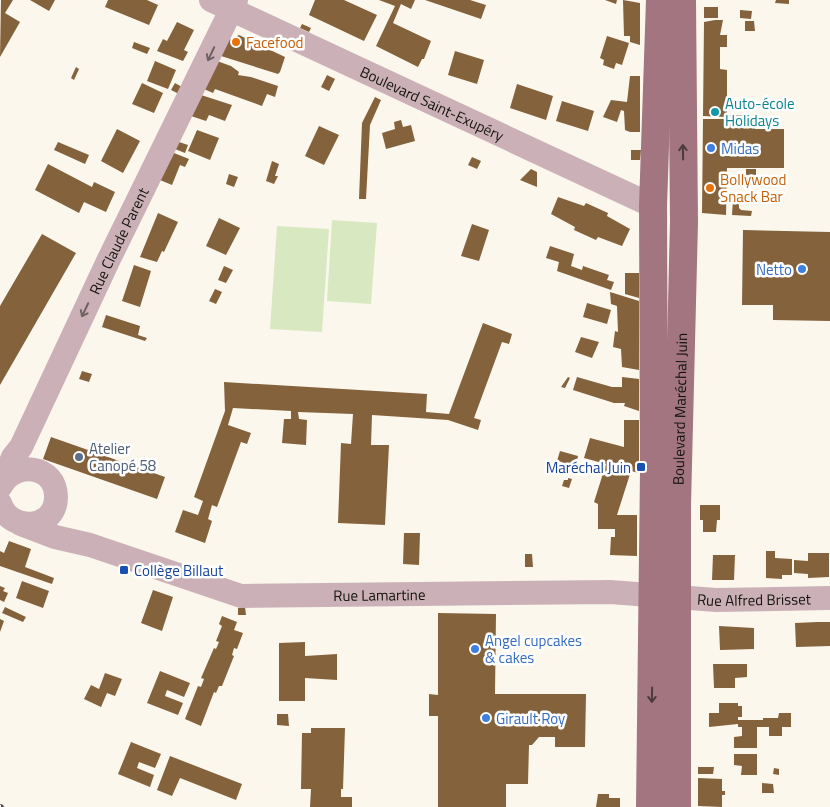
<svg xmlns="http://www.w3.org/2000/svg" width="830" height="807" font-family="'Titillium Web',sans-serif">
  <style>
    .green { fill: #d8e9c2 }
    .building { fill: #84623c }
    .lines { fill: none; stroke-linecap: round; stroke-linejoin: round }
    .minor { stroke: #cbb1b7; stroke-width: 24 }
    .major { stroke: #a27581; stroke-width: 28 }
    .rail-casing { stroke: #46443f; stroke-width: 5.5 }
    .rail { stroke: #fff; stroke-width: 4; stroke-dasharray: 11; stroke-linecap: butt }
    .oneway { stroke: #706263 }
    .oneway2 { stroke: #4d3a3d }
    .food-dot { fill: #e8710a; stroke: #fff; stroke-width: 2 }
    .culture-dot { fill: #0f9aa8; stroke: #fff; stroke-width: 2 }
    .shop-dot { fill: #3f7fe0; stroke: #fff; stroke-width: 2 }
    .service-dot { fill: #5c6f8a; stroke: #fff; stroke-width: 2 }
    .transit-dot { fill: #1a4fb4; stroke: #fff; stroke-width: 2 }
    .labels { text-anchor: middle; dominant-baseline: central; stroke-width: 5; stroke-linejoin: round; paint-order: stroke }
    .food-label { font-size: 15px; fill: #c56008; stroke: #fff; text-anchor: start }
    .street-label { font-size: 15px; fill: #14130f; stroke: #fff }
    .culture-label { font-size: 15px; fill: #0d838f; stroke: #fff; text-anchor: start }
    .shop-label { font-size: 15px; fill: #366cbe; stroke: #fff; text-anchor: start }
    .service-label { font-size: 15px; fill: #4e5e75; stroke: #fff; text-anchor: start }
    .transit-label { font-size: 15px; fill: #164399; stroke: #fff; text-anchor: end }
  </style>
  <rect width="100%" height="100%" fill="#fbf7ed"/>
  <path class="green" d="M332,220L377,223L371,304L327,301Z
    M277,226L329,229L322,332L270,329Z"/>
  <path class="building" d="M1,0H13L5,13L20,22L0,57Z
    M30,0H55L49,11Z
    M108,0H147L158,5L149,25L105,7Z
    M315,0H344L377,15L364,41L309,15Z
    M379,0H415L411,9L401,4L393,23L431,41L424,59H422L418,67L376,46L395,6Z
    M425,0H470L486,5L481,19Z
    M605,0H617L616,4Z
    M623,0L640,3V45L630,42V36H624Z
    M776,0H789V4L775,3Z
    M704,7H718V18H704Z
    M740,10L752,11L751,19L740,18Z
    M715,20H723L720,35H727V47H720V69L727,70V117L703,116L704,22Z
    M745,21H754L755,31H745Z
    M177,22L194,30L184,50L188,52L183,61L157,51L163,39L167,41Z
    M302,24L311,28L309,32L300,28Z
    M239,35L285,57L280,72L278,74L221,56L229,40Z
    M607,36L629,43L622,65L616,63L614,69L603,65L604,60L600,58Z
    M134,42L150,48L147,54L132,48Z
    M455,51L484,60L477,84L448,75Z
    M155,61L176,70L168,89L147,81Z
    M217,61L231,66L239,72L238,75L251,77L278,86L275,97L267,94L262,106L215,89L213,93L204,89Z
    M76,67L79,69L74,80L71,78Z
    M327,75L335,79L329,91L321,87Z
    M630,76H640V132H630L625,130L624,111L621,110L617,122L603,117L611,100L627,102Z
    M142,83L163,93L154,113L132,104Z
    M175,83L182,87L179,94L171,90Z
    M517,84L553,96L546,120L510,108Z
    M201,95L232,105L225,121L209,115L206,121L191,116Z
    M375,97L381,100L370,125L366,199H359L362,123Z
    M562,101L594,111L588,131L556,121Z
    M728,115L756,116L755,129H784V168H727L726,215L702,213L703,119H728Z
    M401,120L403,127L411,125L415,141L386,149L382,133L395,129L394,122Z
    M319,126L339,135L324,165L305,156Z
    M117,129L140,141L123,173L101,161Z
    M197,130L219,138L210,160L188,151Z
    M58,142L89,155L85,164L54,150Z
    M179,142L188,145L185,153L175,149Z
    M631,150H641L640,160H631Z
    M174,153L189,159L185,167L180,165L172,185L160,180Z
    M472,157L481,161L477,169L468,165Z
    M272,161L279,164L275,176H278L274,184L266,181Z
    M48,164L92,187L94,182L115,192L106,212L84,202L79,213L35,190Z
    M531,169L537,172V187L520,180Z
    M746,169H756V176L746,175Z
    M229,174L238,177L234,187L226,184Z
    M558,197L584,206L586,203L608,213L607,216L630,229L622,246L598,237L596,240L574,230L575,227L551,214Z
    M733,199H739V208L741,210L752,211L751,216L732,215Z
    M158,213L178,222L164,252L162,251L157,262L140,257Z
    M219,218L240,228L226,255L206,246Z
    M472,224L489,230L479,261L461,256Z
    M743,230L830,232V321L773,320V305H742Z
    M42,234L76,253L0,385V306Z
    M550,246L574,254L571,266L582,270L583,266L609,275L607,280L614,282L611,290L557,271L559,262L546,258Z
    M134,265L151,271L140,307L122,301Z
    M224,266L233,270L226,283L218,280Z
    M625,273H639V298L625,294Z
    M215,289L222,292L216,304L209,301Z
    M610,292L639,301V370L622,367L621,349L613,347L615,331L618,332L617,306L611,304Z
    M587,303L611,310L607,324L583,317Z
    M106,315L140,326L138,335L147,338L145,341L102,327Z
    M483,323L512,334L509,344L502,342L474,418L481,420L478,430L448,420L372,415L371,445H389L385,525L338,523L341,443L351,444L353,414L298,412L299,419L307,420L306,445L282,443L284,419H291V411L233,408L228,425L251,433L247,444L241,442L217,507L212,505L208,519L212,521L205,543L175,532L183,510L198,515L203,501L194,497L225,411L224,382L427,394L426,412L449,414Z
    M581,337L599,342L592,358L575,352Z
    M82,371L92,374L89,382L79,379Z
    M568,377L570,378L565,388L561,387Z
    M577,377L612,387H622V377L639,379V411L624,406L625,403H614L573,390Z
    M624,420H639V473L631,471L617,515H637V556L610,555L611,537H615V529H598V504L594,502L606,464L584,458L590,438L624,447Z
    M51,437L165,477L157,499L43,459Z
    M560,451L578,456L574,472L561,469L562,462L557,461Z
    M568,478L572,479L569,488L562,486L564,480H568Z
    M700,505H720V520H717L716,532H703V520H700Z
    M404,533H420L419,565L403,564Z
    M9,541L31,549L25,567L54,578L52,584L0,566V551L4,553Z
    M766,551H775V558L792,559V575H782V579L766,578Z
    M808,553H829V577L808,578V574L794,573V560L808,561Z
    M525,554H532L533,567H525Z
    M713,555H735L734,580H712Z
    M22,581L49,591L43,608L16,598Z
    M0,586L5,588L3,591L8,593L4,602L0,600Z
    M153,590L173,597L162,631L141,623Z
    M5,607L26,617L23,622L2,613Z
    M245,607L246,615H238V608Z
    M438,613L496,614L495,694H586L585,747H555V737H539L532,745H529L528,784H506V807H438V716H429V694L438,695Z
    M222,616L237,622L234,630L243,633L237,649L234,648L232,655L234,656L222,686H219L216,693L214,692L201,726L185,719L198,686L201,687L204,679L201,678L214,648L216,649L219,642L216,641L222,626L219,624Z
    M0,619L4,621L0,632Z
    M817,622H830V646L796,647L795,623Z
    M719,626L754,628V649L720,650Z
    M305,642V656L337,654V680L305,678V701H279V643Z
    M713,664H747V677L735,678V688H714Z
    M160,671L190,683L184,697L167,690L165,696L183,703L178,715L147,703Z
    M105,673L122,679L115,696L107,693L101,707L84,699L91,685L99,689Z
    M719,703H738V706H742V717H738V720H763V718H778L779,713H791V727H782V736H769V727H757V748H734V737L742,736V727H738V724L709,727V713H719Z
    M277,714H288L289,726L277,725Z
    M311,728H345L343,789H341V797H352V807H310L311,789H301L302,733H311Z
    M131,742L161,754L155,768L139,762L137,768L154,775L150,787L118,774Z
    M734,754H757V775H741L742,766L734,765Z
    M170,756L242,784L236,800L180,778L172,796L157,790Z
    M698,767H714L713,774H698Z
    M774,768L779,769V775L773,774Z
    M698,778L722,779V791H725V795H722V807L698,806Z
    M762,783L773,784L774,793H762Z
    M598,794H609V798H620V807H596Z"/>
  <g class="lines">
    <g class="minor">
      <path id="s1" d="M211,0L653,206"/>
      <path id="s2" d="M2,483L13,457L21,447L109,259L236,0"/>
      <path d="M0,503C9,533 56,530 56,497C56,465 14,460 1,486"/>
      <path id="s3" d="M21,524L55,537L90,545L241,596L610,592L716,600L830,598"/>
    </g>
    <g class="major">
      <path d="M650,807L654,472L653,206L660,0"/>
      <path id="s4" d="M677,807V505L684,222L682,0"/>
    </g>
    <g class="rail-casing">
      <path id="rail" d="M0,807H1"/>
    </g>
    <use href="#rail" class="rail"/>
  </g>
  <defs><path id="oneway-shaft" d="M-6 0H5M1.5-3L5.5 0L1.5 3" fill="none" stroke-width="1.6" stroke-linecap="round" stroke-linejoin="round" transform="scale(1.25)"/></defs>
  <g class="oneway">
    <use href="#oneway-shaft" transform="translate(211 54) rotate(115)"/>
    <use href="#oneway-shaft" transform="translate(85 310) rotate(115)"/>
  </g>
  <g class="oneway2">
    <use href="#oneway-shaft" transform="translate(683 152) rotate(-91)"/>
    <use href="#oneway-shaft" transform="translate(652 695) rotate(91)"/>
  </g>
  <g class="food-dot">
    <circle cx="236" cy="42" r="5"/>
    <circle cx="710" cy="188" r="5"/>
  </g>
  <circle class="culture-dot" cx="715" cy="112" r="5"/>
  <g class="shop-dot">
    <circle cx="711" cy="148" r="5"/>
    <circle cx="802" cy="269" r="5"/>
    <circle cx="475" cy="649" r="5"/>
    <circle cx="486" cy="718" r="5"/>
  </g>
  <circle class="service-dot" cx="79" cy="457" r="5"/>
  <g class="transit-dot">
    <rect x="636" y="462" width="10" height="10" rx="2.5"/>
    <rect x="119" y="565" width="10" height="10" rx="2.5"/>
  </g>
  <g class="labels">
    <g class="food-label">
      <text x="246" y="42">Facefood</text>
      <text x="720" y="179">Bollywood<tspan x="720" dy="17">Snack Bar</tspan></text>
    </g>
    <g class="street-label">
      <text stroke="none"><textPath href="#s1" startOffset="244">Boulevard Saint-Exupéry</textPath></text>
      <text stroke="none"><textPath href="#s2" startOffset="269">Rue Claude Parent</textPath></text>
      <text stroke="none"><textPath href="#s4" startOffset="398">Boulevard Maréchal Juin</textPath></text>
      <text stroke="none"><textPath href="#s3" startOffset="370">Rue Lamartine</textPath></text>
      <text stroke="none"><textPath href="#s3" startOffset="745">Rue Alfred Brisset</textPath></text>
    </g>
    <g class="culture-label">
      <text x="725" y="103">Auto-école<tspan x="725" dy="17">Holidays</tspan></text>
    </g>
    <g class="shop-label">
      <text x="721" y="148">Midas</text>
      <text x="792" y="269" text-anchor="end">Netto</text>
      <text x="485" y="640">Angel cupcakes<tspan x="485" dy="17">&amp; cakes</tspan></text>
      <text x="496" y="718">Girault Roy</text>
    </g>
    <g class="service-label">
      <text x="89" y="448">Atelier<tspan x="89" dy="17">Canopé 58</tspan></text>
    </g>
    <g class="transit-label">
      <text x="631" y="467">Maréchal Juin</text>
      <text x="134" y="570" text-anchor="start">Collège Billaut</text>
    </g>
  </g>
</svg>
